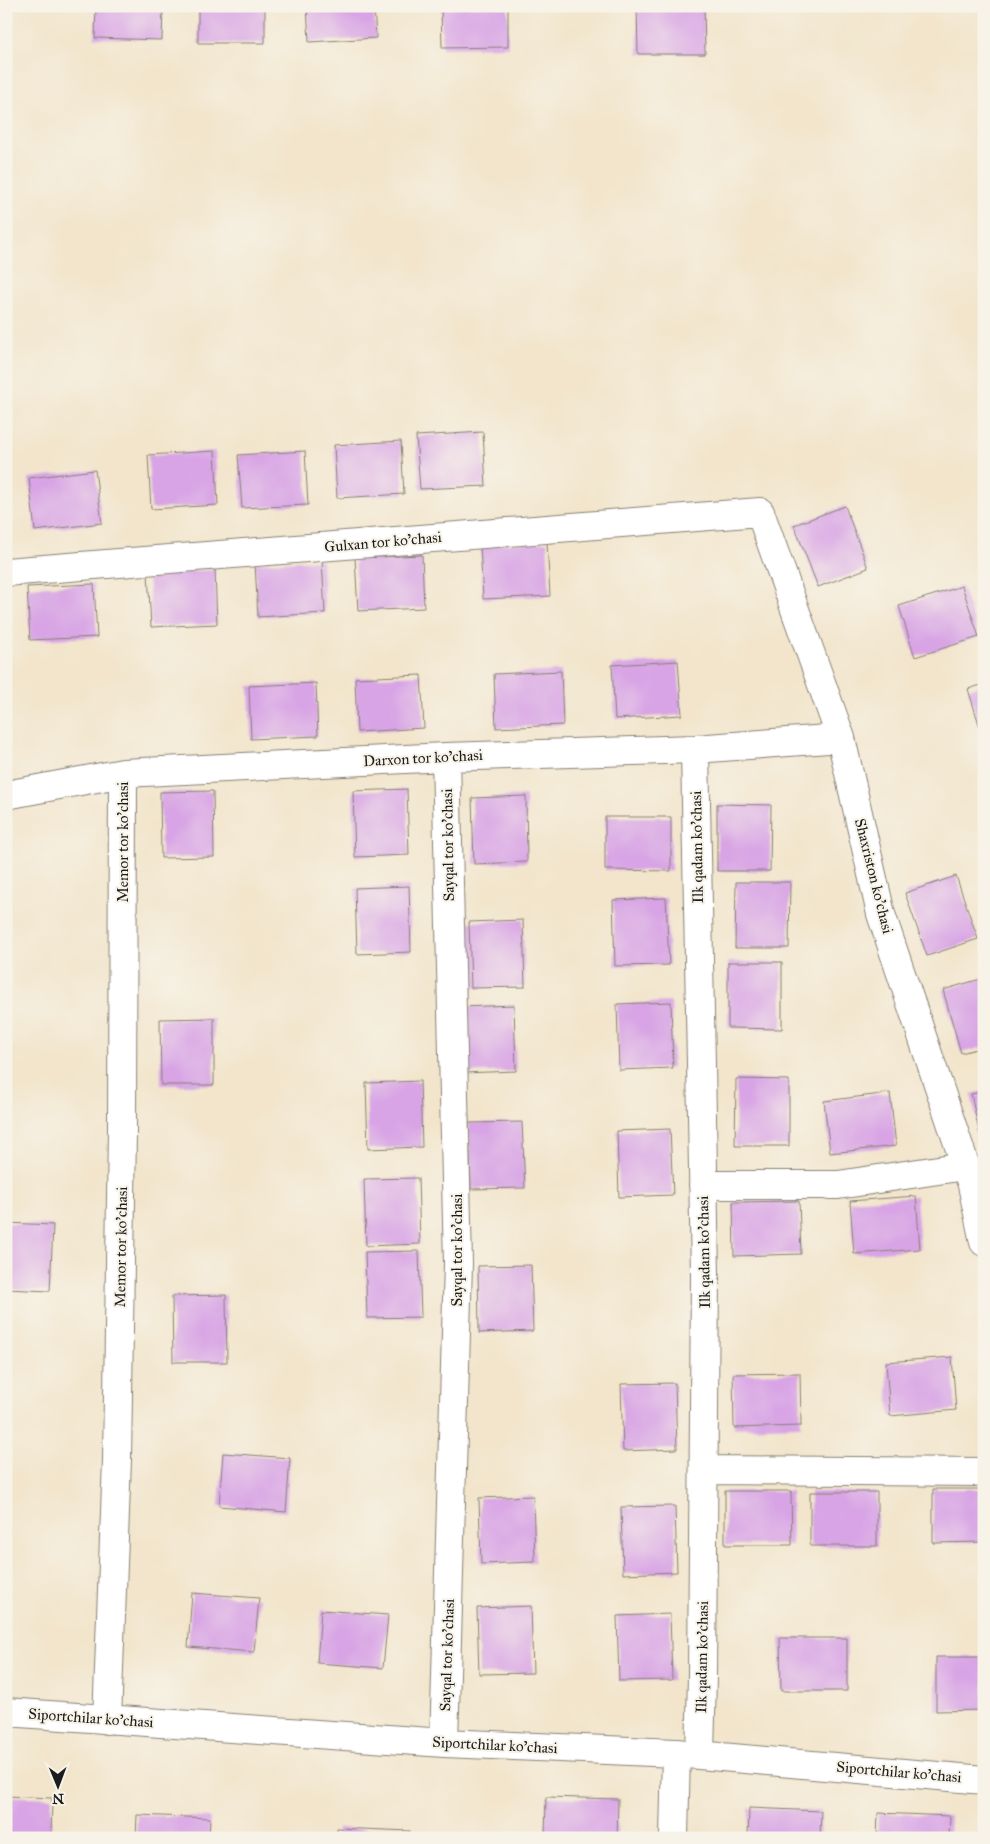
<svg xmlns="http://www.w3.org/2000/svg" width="990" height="1844" font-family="'IM FELL Great Primer',serif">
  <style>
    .building { fill: #d8a4e5 }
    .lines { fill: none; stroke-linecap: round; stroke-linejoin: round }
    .minor-casing { stroke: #878074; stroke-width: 30 }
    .minor { stroke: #fff; stroke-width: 28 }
    .labels { text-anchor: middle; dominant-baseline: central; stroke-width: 4; stroke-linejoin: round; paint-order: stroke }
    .street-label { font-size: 15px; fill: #1c1c1c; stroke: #f7f3e8 }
  </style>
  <rect width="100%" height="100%" fill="#f7f3e8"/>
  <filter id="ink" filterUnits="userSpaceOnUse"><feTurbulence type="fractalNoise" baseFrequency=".02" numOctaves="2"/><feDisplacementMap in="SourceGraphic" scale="10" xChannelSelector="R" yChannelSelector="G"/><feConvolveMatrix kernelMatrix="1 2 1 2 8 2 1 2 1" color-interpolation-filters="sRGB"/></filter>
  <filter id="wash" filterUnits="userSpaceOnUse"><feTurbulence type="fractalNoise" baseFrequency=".0096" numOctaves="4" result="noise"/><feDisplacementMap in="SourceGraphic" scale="20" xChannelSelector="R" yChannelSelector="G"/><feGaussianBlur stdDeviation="1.12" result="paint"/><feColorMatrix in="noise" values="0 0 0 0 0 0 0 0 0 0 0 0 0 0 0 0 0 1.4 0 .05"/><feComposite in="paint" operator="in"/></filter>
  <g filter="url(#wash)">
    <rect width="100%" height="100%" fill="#f2e5cc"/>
    <g id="blocks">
      <path class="building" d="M96,6H163L162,40L95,38Z
        M198,6H265V43H198Z
        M307,6H374L376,38L309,42Z
        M441,6H508V47L442,48Z
        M637,6H704L705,54H638Z
        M483,432L486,486L420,489L416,436Z
        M401,441L404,494L337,498L334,445Z
        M215,451L218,505L151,509L148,455Z
        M305,451L308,505L242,508L238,455Z
        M95,470L102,523L35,531L29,478Z
        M845,506L868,568L818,587L794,525Z
        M547,542L550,596L483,599L480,545Z
        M422,555L424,608L358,611L355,558Z
        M322,560L325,613L258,617L255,563Z
        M215,570L217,624L151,627L148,573Z
        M94,584L97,637L30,640L27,587Z
        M962,586L979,637L915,657L899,606Z
        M678,661L682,715L615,719L612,665Z
        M561,671L563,725L496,728L494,674Z
        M421,675L424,728L357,732L355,678Z
        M316,683L318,736L251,739L249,686Z
        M984,684V737H983L968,689Z
        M407,789L409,855L355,857L353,791Z
        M213,791L214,857L161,858L160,792Z
        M526,796L527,862L474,864L472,798Z
        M717,804L771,805L770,871H717Z
        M605,817H671V871L605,870Z
        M956,876L978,939L927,956L905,893Z
        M736,882H790L789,948H735Z
        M409,886L411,952L357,954L355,888Z
        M666,898L669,965L615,966L613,900Z
        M523,920L525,987L471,988L469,922Z
        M728,962H782V1029L728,1028Z
        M984,978V1047L961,1053L943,990Z
        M671,1002L673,1068L619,1070L617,1004Z
        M514,1005L516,1071L463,1073L461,1007Z
        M214,1018V1085H161L160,1019Z
        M736,1079L789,1080V1146H735Z
        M420,1081L422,1147L368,1149L366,1083Z
        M984,1091V1150H983L971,1094Z
        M890,1093L896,1146L830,1153L824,1101Z
        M522,1122L525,1188L471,1189L469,1123Z
        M670,1129L673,1195L619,1197L617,1131Z
        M418,1178L420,1244L366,1246L364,1179Z
        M916,1196L920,1249L854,1254L850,1201Z
        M799,1201L801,1254L734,1256L733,1202Z
        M6,1223L53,1225L50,1291L6,1289Z
        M419,1251L421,1317L367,1318L365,1252Z
        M531,1265L533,1331L479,1333L478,1266Z
        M226,1295L227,1362H173L172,1296Z
        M952,1357L956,1410L890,1416L886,1362Z
        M800,1373L801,1426L734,1428L733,1374Z
        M675,1383L677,1449L623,1451L621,1384Z
        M223,1453L290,1458L286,1512L219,1506Z
        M933,1489H984V1542L933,1543Z
        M725,1491H791L792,1545H725Z
        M810,1492H877V1546H810Z
        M533,1496L535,1562L481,1564L479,1498Z
        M675,1506L677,1572L623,1574L621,1507Z
        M192,1593L259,1598L254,1652L188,1647Z
        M531,1606L533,1673L479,1674L477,1608Z
        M321,1610L388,1615L383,1668L317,1663Z
        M670,1614L672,1680L619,1681L617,1616Z
        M780,1638H847V1691H781Z
        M936,1657H984V1710L936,1711Z
        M6,1796L52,1798L51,1838H6Z
        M546,1797L618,1799L617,1838H545Z
        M749,1808L821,1811L820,1838H748Z
        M878,1813L950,1816L949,1838H877Z
        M137,1815L210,1818L209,1838H136Z
        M337,1828L410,1831V1838H337Z"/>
    </g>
  </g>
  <g filter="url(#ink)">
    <use href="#blocks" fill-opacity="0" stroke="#878074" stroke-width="1"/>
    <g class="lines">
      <g class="minor-casing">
        <path id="minor" d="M6,572L760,512L841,738L881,914L972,1185L984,1242
          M695,749L705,1274L702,1677L700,1755
          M6,795L123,773L446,757L695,749L841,738
          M703,1185H838L965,1166
          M704,1470L984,1472
          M6,1712L444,1743L676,1753L984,1780
          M107,1720L117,1460L122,1132L123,773
          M444,1743L458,1264L446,757
          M674,1838L676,1753"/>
      </g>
      <use href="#minor" class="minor"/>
    </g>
  </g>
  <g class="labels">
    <g class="street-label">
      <text transform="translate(383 542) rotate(-5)">Gulxan tor ko'chasi</text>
      <text transform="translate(423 758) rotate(-3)">Darxon tor ko'chasi</text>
      <text transform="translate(123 842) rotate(-90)">Memor tor ko'chasi</text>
      <text transform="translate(448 845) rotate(-91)">Sayqal tor ko'chasi</text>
      <text transform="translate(697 847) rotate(-91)">Ilk qadam ko'chasi</text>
      <text transform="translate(874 876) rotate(76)">Shaxriston ko'chasi</text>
      <text transform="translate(121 1247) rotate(-89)">Memor tor ko'chasi</text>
      <text transform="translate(457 1250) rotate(-90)">Sayqal tor ko'chasi</text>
      <text transform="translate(704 1252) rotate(-91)">Ilk qadam ko'chasi</text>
      <text transform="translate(447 1655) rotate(-88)">Sayqal tor ko'chasi</text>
      <text transform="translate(702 1657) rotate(-89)">Ilk qadam ko'chasi</text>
      <text transform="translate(91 1718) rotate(4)">Siportchilar ko'chasi</text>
      <text transform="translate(495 1745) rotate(3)">Siportchilar ko'chasi</text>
      <text transform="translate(899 1772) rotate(5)">Siportchilar ko'chasi</text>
    </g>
  </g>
  <rect width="990" height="1844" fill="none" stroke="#f7f3e8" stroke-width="25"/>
  <g transform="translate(58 1786) rotate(179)" stroke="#f7f3e8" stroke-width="4" paint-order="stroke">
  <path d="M0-4L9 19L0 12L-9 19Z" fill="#1c1c1c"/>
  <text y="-8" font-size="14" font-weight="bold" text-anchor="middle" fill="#1c1c1c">N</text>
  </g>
</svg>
